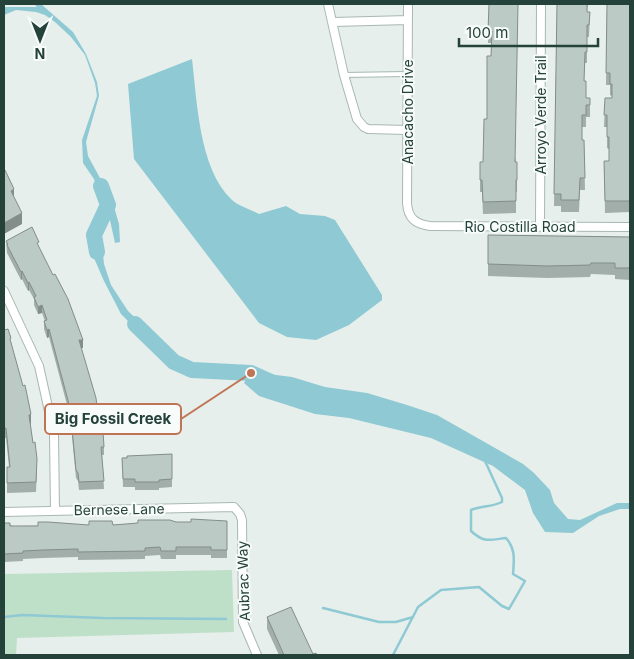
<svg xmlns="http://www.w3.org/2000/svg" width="634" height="659" font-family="Inter,sans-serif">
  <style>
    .green { fill: #bfe0c8 }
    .water { fill: #8ec9d4 }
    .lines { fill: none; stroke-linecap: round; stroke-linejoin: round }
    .stream { stroke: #8ec9d4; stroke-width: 2.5 }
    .river { stroke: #8ec9d4; stroke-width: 16 }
    .service-casing { stroke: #a8b8b2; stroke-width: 6 }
    .minor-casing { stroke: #a8b8b2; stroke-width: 10 }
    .service { stroke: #fff; stroke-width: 4 }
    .minor { stroke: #fff; stroke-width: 8 }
    .wall { fill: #a1aea9 }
    .shaded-wall { fill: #838d89 }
    .building { fill: #bbcac4; stroke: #838d89 }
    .labels { text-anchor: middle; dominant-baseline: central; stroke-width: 4; stroke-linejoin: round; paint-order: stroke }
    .street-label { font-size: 14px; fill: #24423a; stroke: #f7fbf9 }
    .leader { fill: none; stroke: #c07456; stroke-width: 2 }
    .callout-dot { fill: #c07456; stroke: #f7fbf9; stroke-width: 2 }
    .callout { fill: #f7fbf9; stroke: #c07456; stroke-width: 2 }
    .callout-label { font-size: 15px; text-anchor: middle; font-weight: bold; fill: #24423a }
  </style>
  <rect width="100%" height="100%" fill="#e6efeb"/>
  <path class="green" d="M232,570L234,632L17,638L16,655H4V574Z"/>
  <path class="water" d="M34,4H41L73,32L86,54L97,82L99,96L86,142L88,156L112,200L119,224L120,242L115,243L108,211L99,194L94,179L83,163L82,140L97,96L95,83L85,55L71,37L55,22L45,15L36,12L16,10L4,15V7H37Z
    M192,59C197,101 199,168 231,199C238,206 250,209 259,214L286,206L300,214L325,216L335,220L382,295V300L349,325L316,340L287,337L259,323L134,159L128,84Z
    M93,227L102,244L104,264L111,285L128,311L146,328L150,338L146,339L121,314L104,281L94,258L89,235Z
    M268,374L292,377L325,387L367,393L407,405L437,415L523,464L534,473L550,490L554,503L568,519L580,520L617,503H630V509H620L599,516L573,533L545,532L533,513L525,490L493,466L431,438L349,418L315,414L259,396L244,383L247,378Z"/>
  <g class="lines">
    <path class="stream" d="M323,608L379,622H396L413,617
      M4,617L22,615L103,618L226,619
      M393,655L418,607L441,590L479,587L502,606L509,609L525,581L513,574C514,561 516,549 506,538C489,540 484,543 471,531V510C481,506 492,507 502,502V498L485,461"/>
    <path class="river" d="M97,252L94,235L108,205L101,186
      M135,324L174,362L192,370L251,373L278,385"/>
    <g class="service-casing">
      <path id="service" d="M344,75L407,74"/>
    </g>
    <g class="minor-casing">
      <path id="minor" d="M328,4L344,75L357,119L364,127L368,129L407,130
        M408,4L407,203C408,218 415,224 430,226L630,227
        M333,22L408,20
        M540,226L541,4
        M4,291L39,366L54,434L55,511
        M4,512L234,507L240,514L242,520L243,622L257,655"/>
    </g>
    <use href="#service" class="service"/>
    <use href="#minor" class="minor"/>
  </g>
  <path class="wall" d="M489,4L516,162L517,174V192H516V213L483,214L482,192H480V162H483L487,119L491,56L492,43H488Z
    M557,4H588L587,12H590L589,37H587V63H585L584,81L586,98H590V117H586V127H582V140H584L585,190H580L579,212H561V206H554Z
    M607,4H630V212L605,213L604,161H609V149L607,148V127H604L605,98H612V96L610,95V85H606Z
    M488,235L630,237V280L615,279V275L591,274L590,277L548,278L488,276Z
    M6,241L39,249L83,348H81L104,447V455H102L104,489L79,490L78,481L76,478L70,416L49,337L47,338L44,329V321H45L42,313L38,314L34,305V299L29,290L28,291L22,279L21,280L7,253Z
    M4,330L11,346L31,424L30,425L33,443L37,469L36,492L7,493V467H9L6,438H4Z
    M172,454V487L159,488V490H135V487H123L122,458Z
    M227,521V558H211V555H176V559H161L160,555L145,556V559L78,560V557L43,558L23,559V561L4,562V523L13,526L113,525Z
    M267,617L313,654L317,655H279L267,629Z"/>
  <path class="shaded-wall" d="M14,189V200L11,191Z
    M22,213V224L4,234V223Z
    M22,271V279L21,280V272Z
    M29,282V290L28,291V283Z
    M42,305V313L38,314V307Z
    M49,329V337L47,338V330Z
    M79,340H83V348H79Z
    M31,414V424L29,425V415Z"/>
  <path class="building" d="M489,4H518L515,162H517V180H516V201L483,202L482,180H480V162H483L484,119H487V56H491L492,31H488Z
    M557,4H587V12H590L589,25H587V52H585L584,81H586V98H590V105H586V115H582V140H584L585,178H580L579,200H561V194H554Z
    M607,4H630V201H605L604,161H609V137H607V115H604L605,98H612V84H610V73H606Z
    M4,170H5L14,189L11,191L22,213L4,223Z
    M32,227L39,242L37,243L53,275L55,274L68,299L83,340H79L96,398L100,431H103L104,447H101L104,481L79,482L78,473L76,470L70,408L49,329L47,330L44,321L47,320L42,305L38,307L34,297L36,296L29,282L28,283L22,271L21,272L7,245L8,244L6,241Z
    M488,235L630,237V268H615V263H591L590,265L548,266L488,264Z
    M8,329L11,338L10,339L23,386L25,385L31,414L29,415L33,443L35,442L37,459L36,482L7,483V467H10L6,428H4V330Z
    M172,454V479L159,480V482H135V479H123L122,458H127V456Z
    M191,519L227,521V550H211V547H176V551H161L160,547L145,548V551L78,552V549L43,550L23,551V553L4,554V523H10V526H38V522H48L89,525V521H112L113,525L138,523V520H170L176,522H191Z
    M291,607L313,654L316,653L317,655H284L267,617Z"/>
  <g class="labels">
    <g class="street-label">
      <text transform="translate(407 112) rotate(-90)">Anacacho Drive</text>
      <text transform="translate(540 115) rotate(-90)">Arroyo Verde Trail</text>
      <text x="520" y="226">Rio Costilla Road</text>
      <text transform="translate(119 509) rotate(-1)">Bernese Lane</text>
      <text transform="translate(243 581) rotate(-92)">Aubrac Way</text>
    </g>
  </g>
  <path class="leader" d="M251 373L181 419"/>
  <circle class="callout-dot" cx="251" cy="373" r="5"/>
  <rect class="callout" x="45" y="404" width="136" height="30" rx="5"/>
  <g class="callout-label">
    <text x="113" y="424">Big Fossil Creek</text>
  </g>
  <rect width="634" height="659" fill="none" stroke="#24423a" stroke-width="10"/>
  <g transform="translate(40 40) rotate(180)" stroke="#f7fbf9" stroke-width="4" paint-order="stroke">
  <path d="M0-4L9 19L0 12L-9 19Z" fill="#24423a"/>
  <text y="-8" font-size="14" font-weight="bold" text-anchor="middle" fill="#24423a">N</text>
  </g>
  <path d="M459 38v8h139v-8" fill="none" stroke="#24423a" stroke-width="2.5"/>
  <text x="466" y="38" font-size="15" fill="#24423a" stroke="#f7fbf9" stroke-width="4" paint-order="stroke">100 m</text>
</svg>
